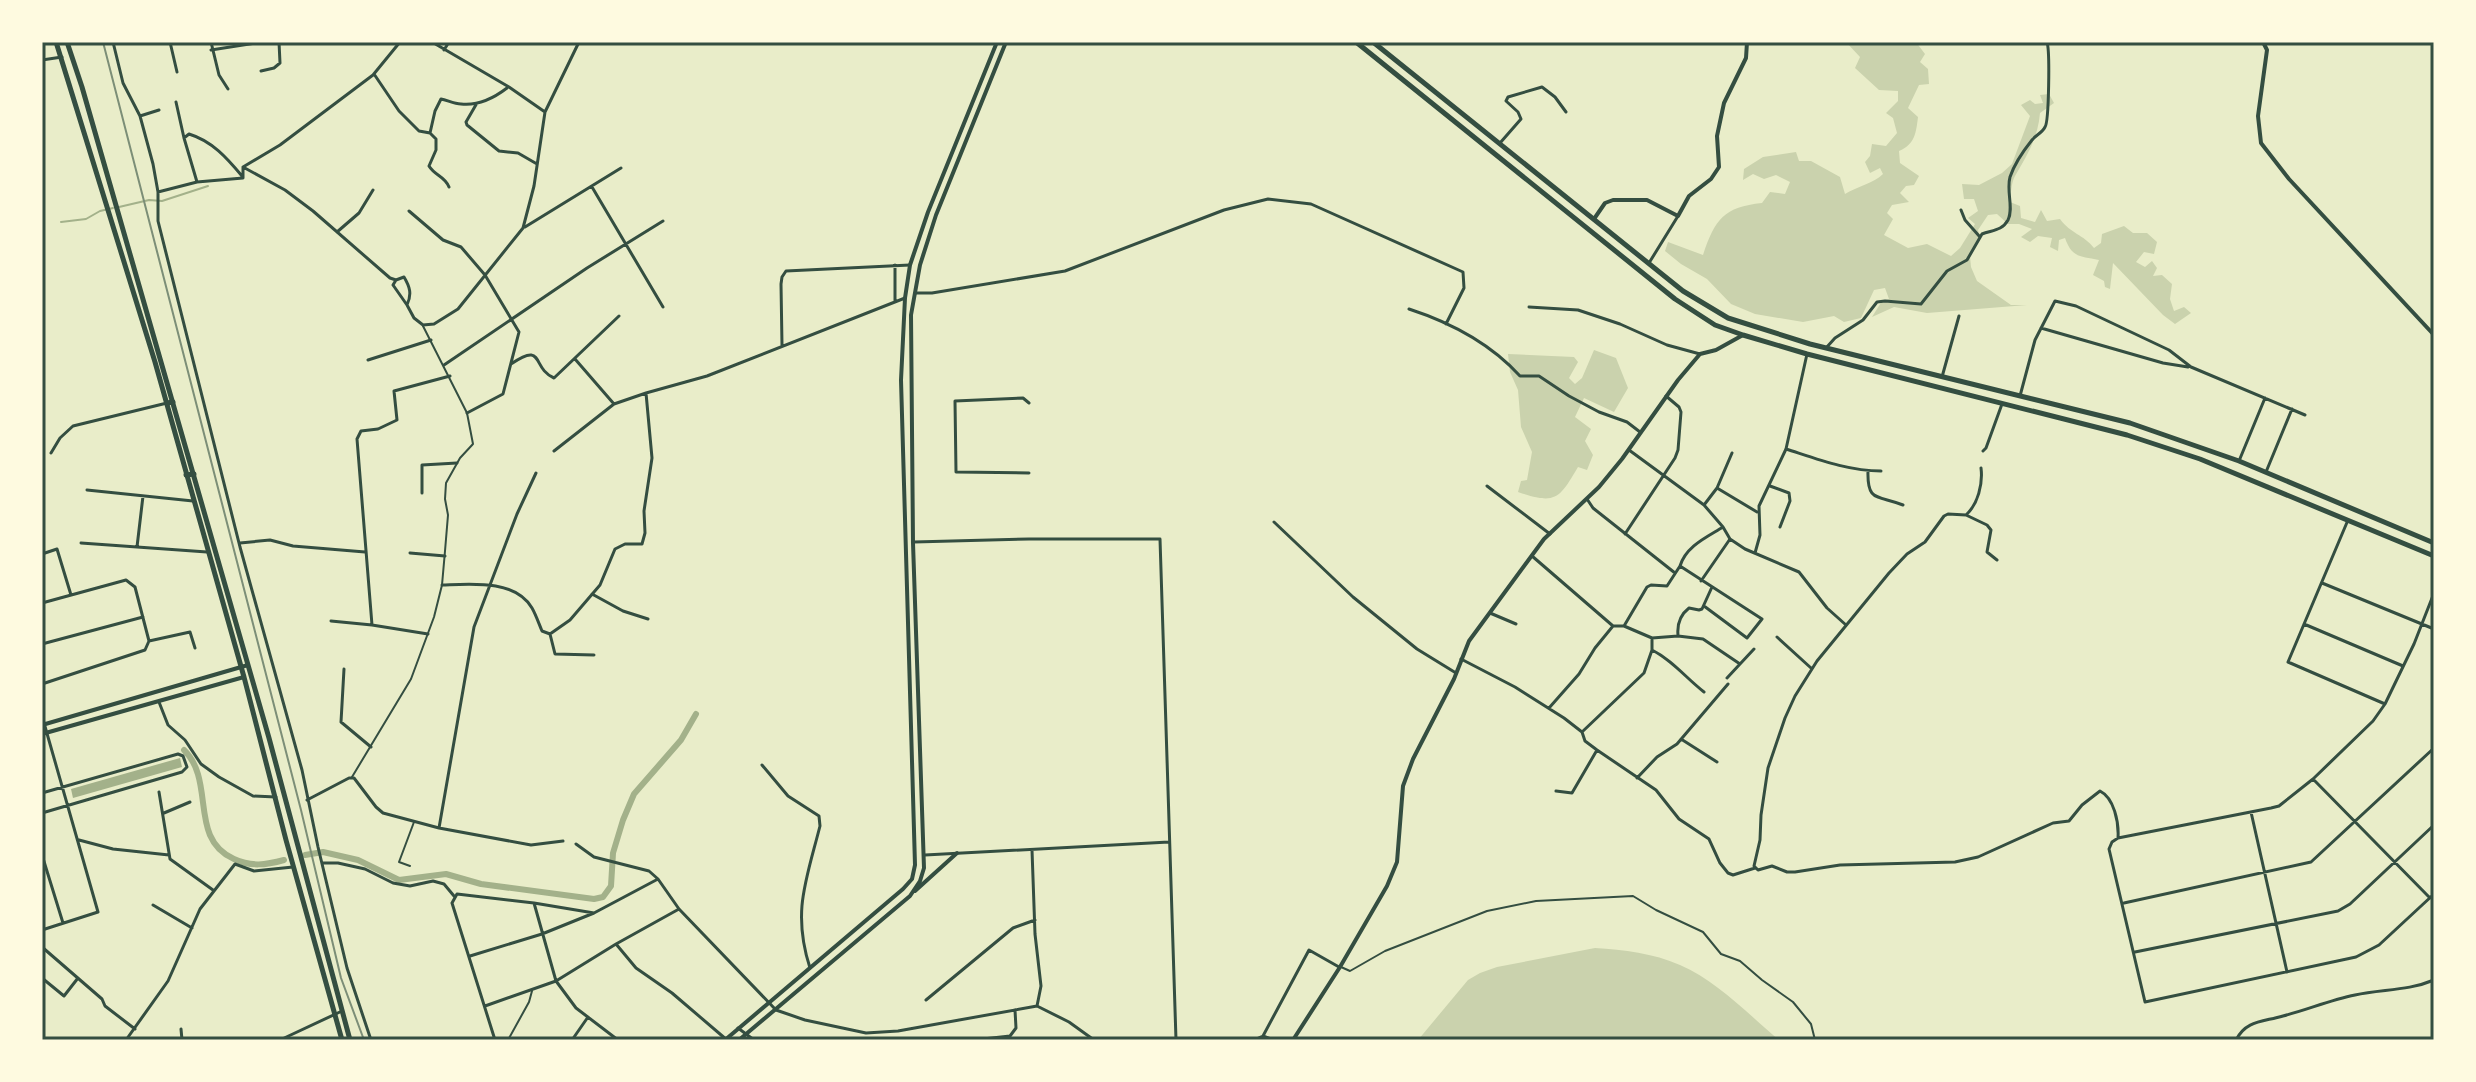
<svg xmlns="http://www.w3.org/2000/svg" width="2476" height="1082" font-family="'DM Sans',sans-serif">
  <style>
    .green { fill: #cad2ad }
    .water { fill: #a3b18a }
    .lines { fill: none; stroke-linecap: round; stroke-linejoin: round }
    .stream { stroke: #a3b18a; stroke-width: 2 }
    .canal { stroke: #a3b18a; stroke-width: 6 }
    .service { stroke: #344e41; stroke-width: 2 }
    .minor { stroke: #344e41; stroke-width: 3 }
    .tertiary { stroke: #344e41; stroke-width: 4 }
    .primary { stroke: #344e41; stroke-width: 5 }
    .trunk { stroke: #344e41; stroke-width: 5 }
    .rail { stroke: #7c8e77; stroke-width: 2 }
    .neatline { fill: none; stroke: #344e41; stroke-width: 3 }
  </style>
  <rect width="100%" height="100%" fill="#e9edc9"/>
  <path class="green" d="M1846,42H1916L1925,54L1920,62L1928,69L1929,84L1919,85L1908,108L1918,117C1916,133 1915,144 1899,151L1900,163L1919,176L1914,185L1906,186L1900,193L1909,202L1892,205L1887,213L1893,219L1884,235L1908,248L1927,244L1951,256L1960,248L1975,224L1968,218L1978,211L1974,199H1964L1962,184L1979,185L2002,173L2012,164L2030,116L2021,105L2030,100L2035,104L2043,103L2040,95L2049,94L2054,103L2040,113C2038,138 2027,155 2015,176C2011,183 2011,194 2010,202L2020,206L2021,218L2035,222L2041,210L2047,221L2060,219C2071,234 2083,234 2094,248L2101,243L2102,234L2124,226L2133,233H2147L2157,242L2154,254L2144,252L2136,262L2145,267L2152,261L2157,268L2153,276L2162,275L2172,284L2170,299L2174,311L2184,307L2191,313L2175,324L2163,315L2113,263L2110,289L2105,287L2104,281L2093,275L2099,260C2080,256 2072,258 2065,238L2059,240L2058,251L2050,247L2052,238L2038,236L2030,242L2021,237L2032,229L2019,224H2008L1997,214L1988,215L1978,230L1980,239L1970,257L1971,267L1977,281L2011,305H2027L1927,313L1894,307L1872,317L1882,301L1889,299L1885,288L1874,290L1861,318L1844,322L1834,316L1803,322L1755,314L1731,304L1707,279L1681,264L1665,251L1668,242L1703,255C1715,219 1724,207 1762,203L1770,192L1785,194L1790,182L1776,175L1764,179L1753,174L1743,180L1744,169L1763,157L1796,152L1799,161H1811L1840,177L1845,194C1856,187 1874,183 1883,174L1880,168L1870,173L1865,162L1870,156L1872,144L1886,146L1897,133L1893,118L1886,113L1898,101V91L1879,90L1855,68L1860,57Z
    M1594,350L1616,358L1628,388L1614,412L1584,398L1575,417L1591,429L1585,441L1593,455L1587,470L1578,467C1559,499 1556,505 1518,492L1521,481L1527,480L1532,452L1521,427L1518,390L1510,372L1508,354L1574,357L1578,362L1569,378L1575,384L1582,378Z
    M1595,948C1624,950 1653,953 1680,965C1717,981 1748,1014 1779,1040H1418L1468,980L1480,973L1497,967Z"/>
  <path class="water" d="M180,758L182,767L73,798L71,789Z"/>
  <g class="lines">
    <path class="stream" d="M119,207L149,200L162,201L208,186
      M61,222L86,219L100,211L113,208"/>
    <path class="canal" d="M184,750C216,781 188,839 234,859C251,867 266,865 284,860
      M305,855L323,852L358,860L399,880L446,874L481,884L594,899L603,897L611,886L613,853L623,820L634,794L681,740L696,714"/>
    <path class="service" d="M352,777L411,679L434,617L442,585L445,551L448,515L445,499L446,483L460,458L473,444L467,413L423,326
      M410,866L399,862L414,822
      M1341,967L1350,971L1385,951L1487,911L1536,901L1633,896L1656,910L1703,932L1721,954L1740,961L1762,980L1793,1002L1811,1024L1815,1040
      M508,1040L529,1002L532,991"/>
    <path class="minor" d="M113,42L123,83L140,116L153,164L158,192V221L240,547L302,770L318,847L347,968L371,1040
      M170,42L177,72
      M211,42L219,75L228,89
      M432,42L509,87L545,112
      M211,50L262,42
      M444,50L449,42
      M42,60L62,57
      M261,71L274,68L280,63L279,42
      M374,74L399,111L419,131L430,133L436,139V150L429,166C435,176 445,176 449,187
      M176,102L184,138
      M477,103L466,122L467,125L499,151L518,153L537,164
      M140,116L159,110
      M430,133L435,111L441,99C447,100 454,104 461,104C479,106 494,98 507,88
      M1500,143L1521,119L1518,112L1506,101L1508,97L1542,87L1555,97L1566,112
      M243,167L285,190L313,211L390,278L396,280L404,277C410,287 412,294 407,305L414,318L423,325L434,324L458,309L523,228L534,186L545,112L579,42
      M197,182L184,138L189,134C212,141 227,158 242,176
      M592,187L663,307
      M158,192L197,182L243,178V167L280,145L373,75L400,42
      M1961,210L1965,220L1980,237
      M409,211L443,240L461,247L485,275L519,332L503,394L467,413
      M525,227L621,168
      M337,232L359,213L373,190
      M1649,263L1678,216
      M895,265V301
      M396,280L393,285L407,305
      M915,293H932L1065,271L1224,210L1268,199L1311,204L1463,272L1464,288L1446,324
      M1529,307L1578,310L1620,324L1667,345L1700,354
      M1409,309C1452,323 1490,343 1520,376H1539L1569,396L1599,412L1627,422L1640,432
      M2041,328L2163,363L2188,367
      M782,345L781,284L782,277L786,271L910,265
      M1826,348L1835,338L1863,320L1877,302L1885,301L1921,304L1947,271L1967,260L1982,234C1992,230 2002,231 2008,220C2014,208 2006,191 2010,177C2014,165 2024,150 2032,140C2036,135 2042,133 2045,127C2049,122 2050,51 2047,42
      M575,359L614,404
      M368,360L431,340
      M511,364C545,341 531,368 554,378L619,316
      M444,365L587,268L663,221
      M1942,377L1959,316
      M2020,396L2035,340L2055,301L2076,306L2169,350L2191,367L2305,415
      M1786,449C1817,459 1848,471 1881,471
      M1629,450L1704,505L1723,527L1730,539L1745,549L1799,572L1827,608L1846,625
      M554,451L614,404L646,393L707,376L905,298
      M1983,451L1986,448L2002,404
      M51,453L60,438L73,426L167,403
      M2239,461L2265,398
      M1981,468C1983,484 1978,504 1966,515L1948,514L1944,516L1925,542L1907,554L1889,573L1817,661L1795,696L1785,718L1768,768L1761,815L1760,840L1754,866L1758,870L1772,866L1787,872H1795L1840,865L1955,862L1978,857L2053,823L2069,821L2082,805L2100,791C2114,798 2119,822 2118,838
      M1868,471C1867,502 1877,495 1903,505
      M2266,472L2292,409
      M536,473L517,514L474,627L439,828L531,845L563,841
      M1029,473L956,472L955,401L1023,398L1029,403
      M1487,486L1550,534
      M1770,486L1789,493L1790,501L1780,527
      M1717,488L1732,453
      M87,490L193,501
      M422,493V465L457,463
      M1587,499L1593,508L1675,573
      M1704,505L1717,488L1757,512
      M1966,515L1987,525L1991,530L1987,552L1997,560
      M2348,520L2288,662L2385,704
      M1274,522L1353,597L1417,649L1456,673
      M1625,534L1675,458L1678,450L1681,412L1679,407L1666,396
      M914,542L1029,539H1160L1176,1040
      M81,543L207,552
      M240,543L270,540L293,546L365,552
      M137,547L143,496
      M410,553L445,556
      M1755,553L1760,535L1759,506L1786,449L1807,354
      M42,554L57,549L71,595
      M1532,556L1613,626H1624L1652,638L1678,636L1703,639L1740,664L1727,678
      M1680,566C1686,546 1707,537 1723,527
      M1701,581L1730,539
      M2322,583L2434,629
      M442,585C470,584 515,579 532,608C536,615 539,624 542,631L550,634L570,620L600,585L615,549L625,544H642L645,533L644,511L652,458L646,393
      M2434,593L2414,644L2385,704L2373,721L2313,779L2279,806L2271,808L2118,838L2112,842L2109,849L2145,1002L2356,957L2379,945L2434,894
      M592,594L623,611L648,619
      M42,603L126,580L135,587L149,641L145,650L42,684
      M1490,613L1516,624
      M331,621L372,625L428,634
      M2304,624L2403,666
      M372,625L357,439L361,431L378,429L397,420L394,391L450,376
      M1624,626L1647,587L1651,585L1667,586L1680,566L1762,619L1747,638L1704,606
      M550,634L555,654L594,655
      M1678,635C1677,624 1680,615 1689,608L1699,610L1702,609L1712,587
      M1777,637L1811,668
      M149,641L190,632L195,648
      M42,644L143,617
      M1652,650C1672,660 1686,678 1704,692
      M1461,659L1515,687L1564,718L1582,732L1585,741L1597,750L1656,790L1679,819L1709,839L1720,863L1728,873L1733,875L1755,868
      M1740,664L1754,649
      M344,669L341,722L371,747
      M159,702L168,725L185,740L201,764L219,777L253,796L276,797
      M1549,708L1579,674L1595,648L1613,626
      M42,716L98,912L42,930
      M1582,732L1644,673L1652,650V640
      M1681,739L1717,762
      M762,765L788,796L819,816L820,826C806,881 792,912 810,968
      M1637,778L1657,757L1677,744L1728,684
      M2313,779L2430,898
      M1556,791L1572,793L1597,750
      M159,792L170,859L213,890
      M42,793L178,754L183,756L187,767L182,772L42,813
      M307,800L349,778H354L376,807L383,813L439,828
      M2251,812L2287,972
      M164,813L190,802
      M79,840L113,849L169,855
      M576,844L594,857L649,871L658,879L679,909L776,1010L805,1020L866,1033L898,1031L1037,1006L1069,1022L1094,1040
      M1032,850L1035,934L1041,986L1037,1006
      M42,855L63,923
      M925,855L1169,842
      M322,863H338L365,869L393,883L410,886L433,881L444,884L454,896
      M534,903L556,981L576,1008L618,1040
      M2124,903L2311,862L2434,748
      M153,905L192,928
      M616,944L636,968L672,993L727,1040
      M42,947L102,999L105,1006L135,1029
      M2135,952L2338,911L2350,904L2434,825
      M470,956L542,934L594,913L658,879
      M42,978L64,996L78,978
      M926,1000L1013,928L1035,920
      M485,1006L556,981L616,944L679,909
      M738,1028L754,1040
      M181,1029L182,1040
      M1263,1036L1309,950L1339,967
      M983,1039L1010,1036L1016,1028L1015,1010
      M126,1040L168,981L200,909L235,864L254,871L293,867
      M280,1040L342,1011
      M495,1040L452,903L457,894L534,903L594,913
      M572,1040L588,1017
      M1254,1040L1263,1036L1274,1040
      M2236,1040C2246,1020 2263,1022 2283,1016C2307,1010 2330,1000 2355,995C2382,989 2408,991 2434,980"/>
    <path class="tertiary" d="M2263,42L2267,50L2258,116L2261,143L2289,179L2434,335
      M1594,219L1605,203L1613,200H1647L1678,216L1689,196L1711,179L1719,167L1717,136L1724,103L1746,58L1747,42
      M42,725L248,665
      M42,734L244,677
      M915,891L957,853
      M725,1040L903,889L912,879L915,865L901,380L905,298L910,265L928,212L997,42
      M739,1040L910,896L920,881L924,868L913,543L911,315L920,265L936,215L1006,42
      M1293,1040L1340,967L1387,886L1397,862L1403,786L1413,759L1454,679L1469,641L1544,539L1599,487L1622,459L1678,380L1700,354L1716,350L1743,335"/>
    <path class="primary" d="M56,42L155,362L244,677L286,840L342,1040
      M67,42L82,87L269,738L350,1040
      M1356,42L1675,299L1715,325L1743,335L1807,354L2127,435L2200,459L2434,556
      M1373,42L1683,291L1728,318L1810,344L2130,423L2239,461L2434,543"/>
    <path class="trunk" d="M167,403L173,402
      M186,475L194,474"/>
    <path class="rail" d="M103,42L301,810L341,978L364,1040"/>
  </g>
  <rect width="2476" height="1082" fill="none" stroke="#fefae0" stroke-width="88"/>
  <rect x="44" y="44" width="2388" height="994" class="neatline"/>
</svg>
